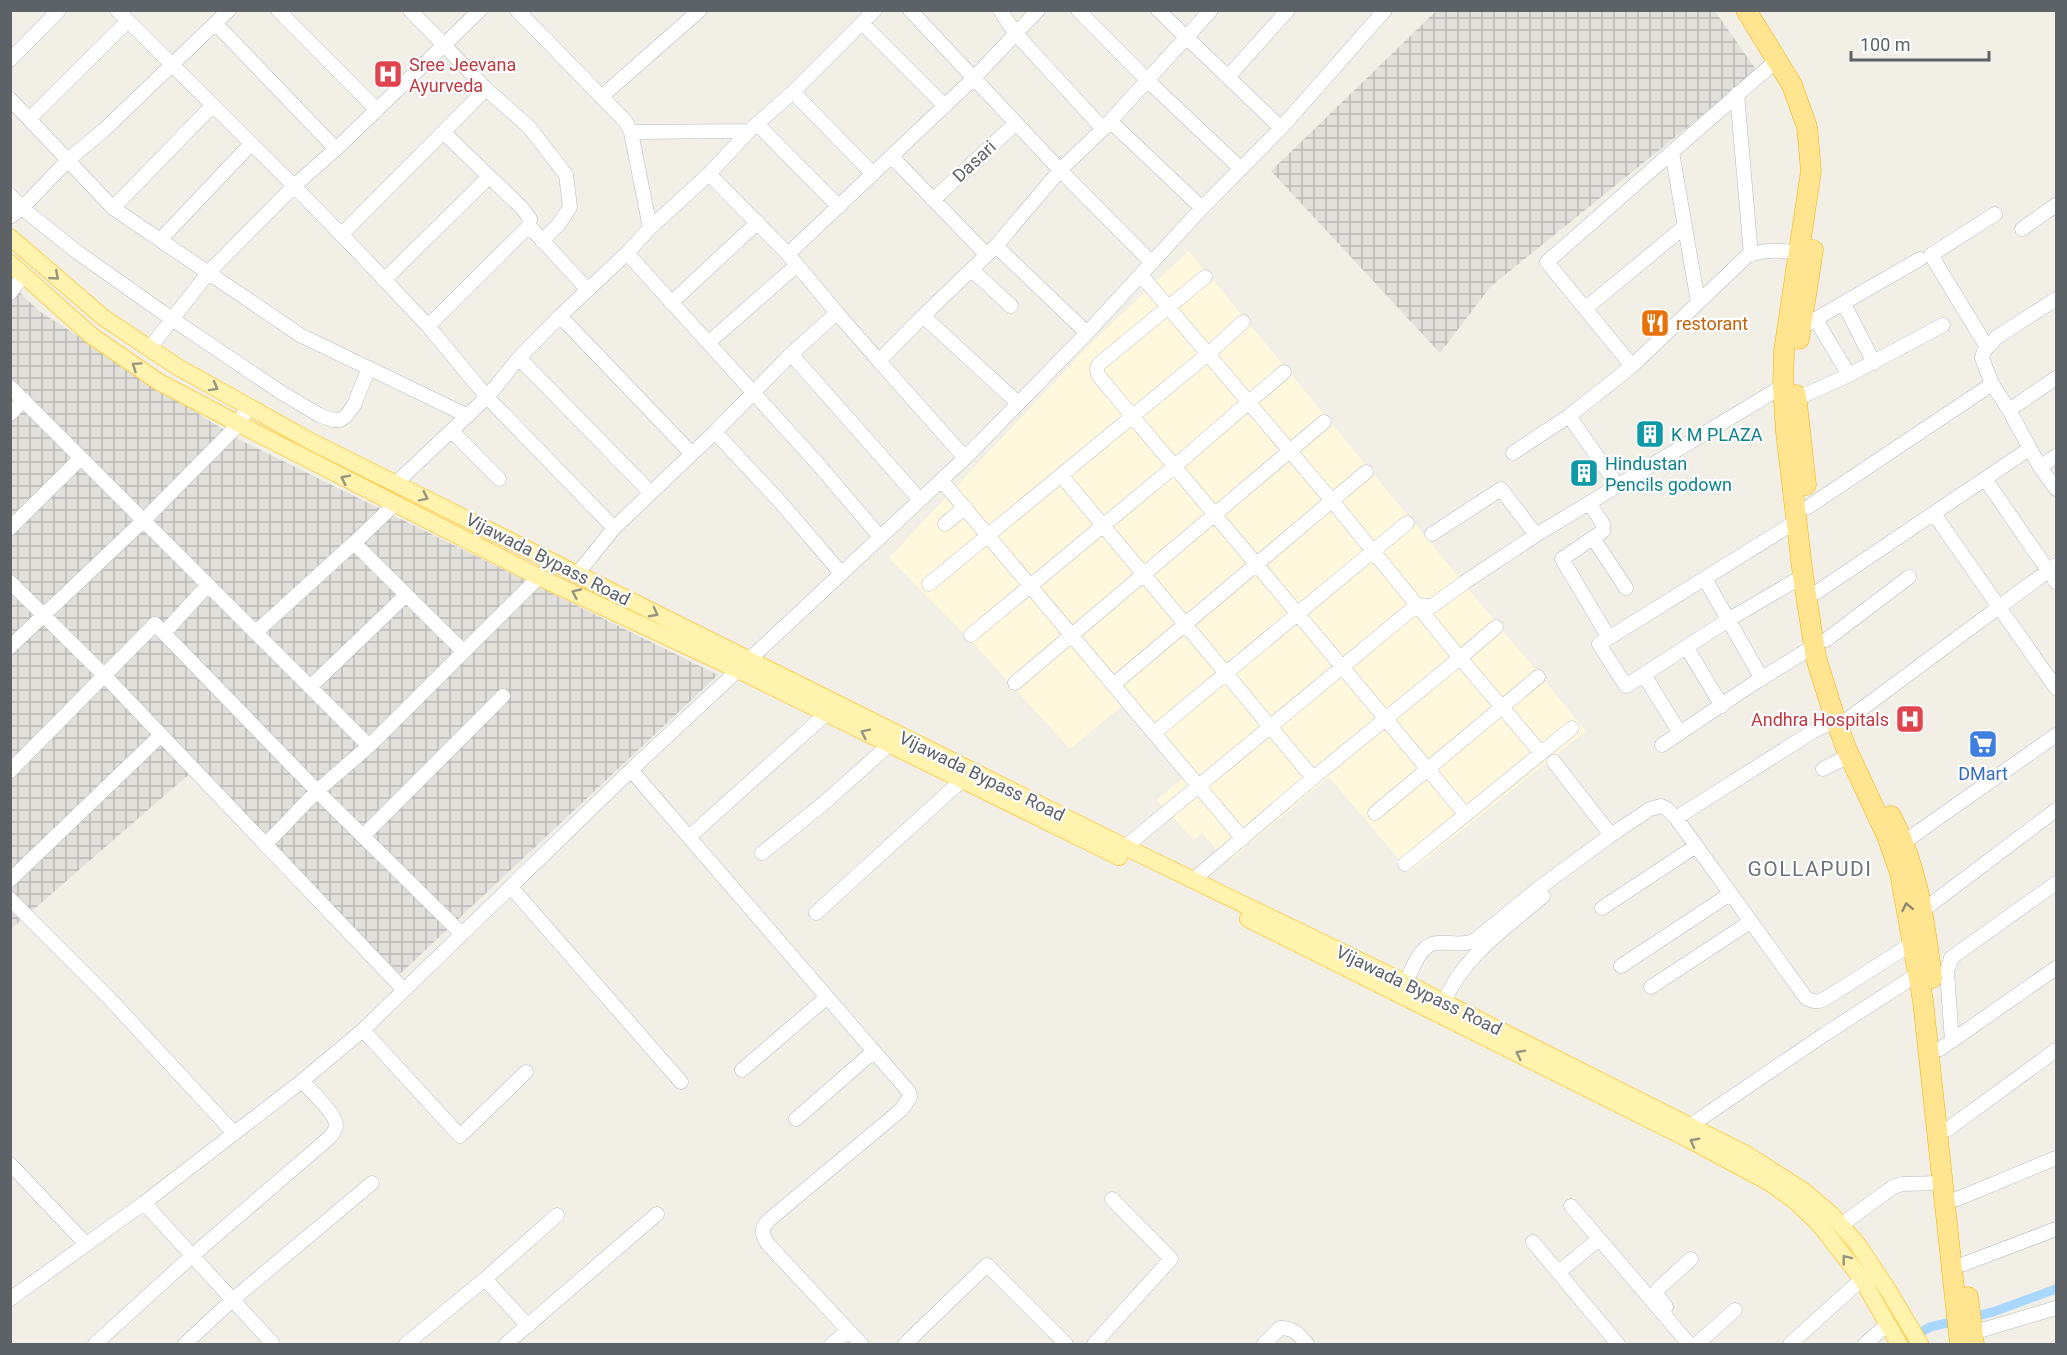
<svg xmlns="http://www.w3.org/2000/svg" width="2067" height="1355" font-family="Roboto,sans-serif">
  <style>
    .commercial { fill: #fff8dd }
    .industrial { fill: url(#industrial-grid) }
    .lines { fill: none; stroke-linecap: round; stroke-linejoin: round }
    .canal { stroke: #a8d7ff; stroke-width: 9 }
    .minor-casing { stroke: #b8bcc0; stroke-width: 15 }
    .major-casing { stroke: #fcd054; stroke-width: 18 }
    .highway-casing { stroke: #f7ae00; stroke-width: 21 }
    .minor { stroke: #fff; stroke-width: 14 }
    .major { stroke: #fff3ad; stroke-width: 16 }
    .highway { stroke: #ffe58f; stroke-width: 20 }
    .oneway { stroke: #969580 }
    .oneway2 { stroke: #8e8973 }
    .labels { text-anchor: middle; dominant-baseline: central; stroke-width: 4.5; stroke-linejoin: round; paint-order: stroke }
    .health-label { font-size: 18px; fill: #be3a42; stroke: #fff; text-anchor: start }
    .street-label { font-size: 18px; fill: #5d6267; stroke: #fff }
    .food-label { font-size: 18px; fill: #c56008; stroke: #fff; text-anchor: start }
    .culture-label { font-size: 18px; fill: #0d838f; stroke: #fff; text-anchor: start }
    .shop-label { font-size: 18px; fill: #366cbe; stroke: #fff }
    .quarter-label { font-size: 21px; letter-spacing: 1.5px; fill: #6e7479; stroke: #fff }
  </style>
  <defs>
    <pattern id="industrial-grid" width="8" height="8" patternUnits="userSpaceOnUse" patternTransform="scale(1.5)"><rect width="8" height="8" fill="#e2e0da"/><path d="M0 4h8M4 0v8" fill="none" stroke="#bab9b5"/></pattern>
  </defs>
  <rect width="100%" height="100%" fill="#f1efe6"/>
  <path class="commercial" d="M1189,251L1586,731L1410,872L1329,777L1230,861L1218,847L1216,849L1202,833L1194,840L1157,800L1183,778L1122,706L1070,749L972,642L889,558L1094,340Z"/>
  <path class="industrial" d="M1436,11H1715L1757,71L1490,287L1440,353L1271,171Z
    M10,283L39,311L238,439L718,675L400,974L194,770L11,929Z"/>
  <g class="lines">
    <path class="canal" d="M1900,1344L1930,1327L1993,1312L2056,1289"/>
    <g class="minor-casing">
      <path id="minor" d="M117,10L294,186L364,258L428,326L487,397L614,528
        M278,10L377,110
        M480,10L444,45L486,89L529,127L566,175L570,207L559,224L542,241
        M517,10L626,122L631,132L650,228
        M910,10L1060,170L1152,263
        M1000,10L1016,34L1103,129
        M1078,10L1147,80L1241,169
        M1158,10L1281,128
        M862,23L945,106
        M216,24L336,149
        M10,60L59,10
        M1228,77L1288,10
        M793,92L873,174
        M1737,94L1751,255
        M601,97L700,10
        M10,99L113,208L300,335L468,416
        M29,119L127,22
        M1110,121L1202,208
        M757,124L839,207
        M443,132L522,208L530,219L529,226
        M631,132L749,131
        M1672,152L1777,60
        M891,156L987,255
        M10,195L22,208L77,252L172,319L282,393L321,416L333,420H340L346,416L354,405L369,368
        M933,200L1016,123
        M113,208L212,106
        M10,217L22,208L68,160L104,130L229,10
        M2022,229L2056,205
        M341,235L486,89
        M160,240L250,145
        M996,246L1087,333
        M627,253L817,463L880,537
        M788,254L973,79L1038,10
        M972,270L1011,306
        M1141,275L1333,502L1460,658L1313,778L1193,880
        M1205,277L1099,364L1097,369L1098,375L1466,815
        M384,280L489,177
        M10,293L24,275
        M2056,299L1997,337L1984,351L1982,358L1992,384L2009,410L2040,467L2056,489
        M671,303L758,222
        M1844,304L1874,363
        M1586,308L1684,227
        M837,313L879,361L923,316L996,246L1060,170L1103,129L1211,10
        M560,316L692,454
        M923,316L1018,403
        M1816,320L1849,375
        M428,326L529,226L588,290
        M1800,328L1920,259
        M708,343L797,265
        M1987,347L1931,255L1995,214
        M149,349L208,273L294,186L336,149L444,45L410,10
        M791,354L920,500
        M519,358L650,492
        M879,361L965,458
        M1632,366L1547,262L1672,152L1698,302
        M10,387L369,746
        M1796,399L1849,375L1943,325
        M2009,410L2056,378
        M10,414L24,400
        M1569,416L1618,486
        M452,431L499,479
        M715,432L781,503L841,573
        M1513,453L1569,416L1632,366L1747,256C1765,249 1781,250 1800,253
        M2040,467L2056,456
        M1061,475L1313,778
        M1985,479L2056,582
        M942,481L1243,839
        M396,483L487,397L519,358L560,316L627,253L650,228L709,174L749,131L793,92L875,10
        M395,504L354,543L463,651
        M1590,504L1603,524V531L1562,559L1609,638
        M1808,507L1992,384
        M1934,514L1999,607L2056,565
        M1797,521L1599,644L1626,686L1728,620L1803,576
        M945,524L965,507
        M10,528L81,458
        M1432,534L1501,489L1536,535
        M1593,538L1626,588
        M578,573L614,528L715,432L791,354L837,313L788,254L709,174
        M1705,579L1762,679
        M10,582L105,676L404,990
        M929,584L1208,354L1243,322
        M1817,592L2029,449
        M1496,627L1460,658L1541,753
        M256,632L354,543
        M164,633L208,585
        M971,635L1175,466L1284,372
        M1826,640L1909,577
        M10,647L144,520L239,424L248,406
        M1687,648L1722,706
        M1644,675L1680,733
        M1015,683L1324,422
        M1113,685L1366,472
        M310,687L406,595
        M1848,719L1999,607L2056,688
        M1154,733L1407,523
        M1662,745L1751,685L1814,646
        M1554,762L1611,835L1650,809L1661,806L1667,809L1676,818L1806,998C1815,1003 1820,1002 1828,997L1913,943
        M1823,769L1849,756
        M631,770L909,1092L910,1097L902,1109L769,1220C761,1228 761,1233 767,1243L861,1344
        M10,771L155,624L317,791L462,934
        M1375,813L1538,677
        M1676,818L1812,732L1836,720
        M363,836L503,696
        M689,837L826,714
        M1904,842L2056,735
        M265,845L317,791L369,746L539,577
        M762,853L824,803L889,745
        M1120,854L1125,847L1417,605L1432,606L1465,582L1536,535L1783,386
        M1405,864L1572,728
        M10,880L161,735
        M511,887L681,1082
        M10,899L109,998L234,1133
        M1602,908L1696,846
        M1922,911L2056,810
        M816,913L961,781
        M1621,966L1730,894
        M1406,983C1411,972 1418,949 1432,944C1443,940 1458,947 1474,941L1539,888L1611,835
        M1651,987L1750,922
        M1444,1002C1463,956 1506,928 1543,896
        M363,1030L460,1136L526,1072
        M1952,1041L1947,972L1951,958L2056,883
        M1940,1049L2056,968
        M742,1070L826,998
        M796,1119L873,1052
        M1691,1125L1825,1034L1918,974
        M1948,1129L2056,1050
        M10,1164L86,1244
        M1957,1199L2056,1158
        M144,1203L273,1344
        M1571,1206L1689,1344
        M1841,1225L1893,1187L1902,1184L1942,1183
        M1533,1242L1618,1344
        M1964,1264L2056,1229
        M1559,1272L1599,1239
        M485,1279L528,1326
        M10,1299L144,1203L302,1081L363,1030L631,770L965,458L1087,333L1202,208L1281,128L1385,10
        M1666,1307L1657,1295L1658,1289L1691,1259
        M1972,1333L2056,1308
        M1698,1343L1735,1310
        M95,1344L193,1255L329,1138C332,1134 336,1131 336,1125C336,1114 310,1090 302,1081
        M185,1344L231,1301L372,1183
        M406,1344L485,1279L557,1215
        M506,1344L657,1214
        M832,1344L848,1331
        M905,1344L987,1265L1066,1344
        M1094,1344L1171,1259L1112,1199
        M1264,1344L1280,1328C1293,1328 1299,1334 1307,1344
        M1790,1344L1862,1279
        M1865,1344L1888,1324"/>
    </g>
    <g class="major-casing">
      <path id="major" d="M10,237L104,318L176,366L310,441L1125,847L1406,983L1746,1154L1804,1191L1832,1215L1858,1245L1888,1290L1920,1344
        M10,263L92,336L159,382L239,424L539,577L738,670L1119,857
        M1248,919L1690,1140L1770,1183L1795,1201L1819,1224L1862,1279L1899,1344"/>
    </g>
    <g class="highway-casing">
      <path id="highway" d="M1746,10L1792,85L1807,127L1811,171L1784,351L1783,386L1786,432L1803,576L1816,658L1833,712L1846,748L1887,836L1900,873L1923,1001L1960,1344
        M1799,339L1813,250
        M1796,395L1806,485
        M1891,816C1919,870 1924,919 1932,978
        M1968,1297L1974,1344"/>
    </g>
    <use href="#minor" class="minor"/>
    <use href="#major" class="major"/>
    <use href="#highway" class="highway"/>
  </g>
  <defs><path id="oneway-chevron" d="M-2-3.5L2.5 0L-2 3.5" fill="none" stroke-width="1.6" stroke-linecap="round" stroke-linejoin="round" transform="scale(1.5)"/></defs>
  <g class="oneway">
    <use href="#oneway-chevron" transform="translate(55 276) rotate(41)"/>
    <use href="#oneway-chevron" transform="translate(136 366) rotate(-146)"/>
    <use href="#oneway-chevron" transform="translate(214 387) rotate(29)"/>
    <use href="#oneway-chevron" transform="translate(345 479) rotate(-153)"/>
    <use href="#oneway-chevron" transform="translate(424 497) rotate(26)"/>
    <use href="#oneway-chevron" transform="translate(576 593) rotate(-155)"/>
    <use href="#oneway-chevron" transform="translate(654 613) rotate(28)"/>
    <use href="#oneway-chevron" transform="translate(865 733) rotate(-154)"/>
    <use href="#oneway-chevron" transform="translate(1520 1054) rotate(-153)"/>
    <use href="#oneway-chevron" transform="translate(1694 1142) rotate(-152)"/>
    <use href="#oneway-chevron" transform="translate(1846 1259) rotate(-128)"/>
  </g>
  <use class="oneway2" href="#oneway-chevron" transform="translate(1907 907) rotate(-101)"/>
  <defs>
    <g id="hospital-square" transform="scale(1.5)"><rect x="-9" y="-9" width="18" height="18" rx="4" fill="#e0444e" stroke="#fff"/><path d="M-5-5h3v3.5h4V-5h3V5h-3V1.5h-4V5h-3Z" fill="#fff"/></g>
    <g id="restaurant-square" transform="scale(1.5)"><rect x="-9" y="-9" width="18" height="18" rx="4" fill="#e8710a" stroke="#fff"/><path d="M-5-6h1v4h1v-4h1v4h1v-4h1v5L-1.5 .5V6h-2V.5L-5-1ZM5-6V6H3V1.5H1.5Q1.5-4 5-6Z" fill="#fff"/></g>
    <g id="building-square" transform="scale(1.5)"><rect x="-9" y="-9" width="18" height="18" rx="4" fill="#0f9aa8" stroke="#fff"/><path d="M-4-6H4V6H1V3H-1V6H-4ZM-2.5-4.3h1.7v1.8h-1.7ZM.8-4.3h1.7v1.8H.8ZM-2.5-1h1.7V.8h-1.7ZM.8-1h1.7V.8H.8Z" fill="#fff"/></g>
    <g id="supermarket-square" transform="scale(1.5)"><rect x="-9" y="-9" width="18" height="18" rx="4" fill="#3f7fe0" stroke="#fff"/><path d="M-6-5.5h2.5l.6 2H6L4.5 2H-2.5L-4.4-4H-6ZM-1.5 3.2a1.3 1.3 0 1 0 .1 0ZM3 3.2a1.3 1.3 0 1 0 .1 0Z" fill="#fff"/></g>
  </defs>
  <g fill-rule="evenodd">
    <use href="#hospital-square" x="388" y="74"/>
    <use href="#restaurant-square" x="1655" y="323"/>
    <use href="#building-square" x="1650" y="434"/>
    <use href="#building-square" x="1584" y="473"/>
    <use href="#hospital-square" x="1910" y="719"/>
    <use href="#supermarket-square" x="1983" y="744"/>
  </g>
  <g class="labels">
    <g class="health-label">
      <text x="409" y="64">Sree Jeevana<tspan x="409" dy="21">Ayurveda</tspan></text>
      <text x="1889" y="719" text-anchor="end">Andhra Hospitals</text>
    </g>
    <g class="street-label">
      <text transform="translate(974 161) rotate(-43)">Dasari</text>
      <text transform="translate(548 559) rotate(27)">Vijawada Bypass Road</text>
      <text transform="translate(982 776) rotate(26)">Vijawada Bypass Road</text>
      <text transform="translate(1419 990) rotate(26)">Vijawada Bypass Road</text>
    </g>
    <g class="food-label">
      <text x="1676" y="323">restorant</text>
    </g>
    <g class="culture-label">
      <text x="1671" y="434">K M PLAZA</text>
      <text x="1605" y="463">Hindustan<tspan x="1605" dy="21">Pencils godown</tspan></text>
    </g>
    <g class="shop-label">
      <text x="1983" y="773">DMart</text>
    </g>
    <g class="quarter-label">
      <text x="1810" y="869">GOLLAPUDI</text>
    </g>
  </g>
  <rect width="2067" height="1355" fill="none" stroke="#5d6267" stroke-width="24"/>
  <path d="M1851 51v9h138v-9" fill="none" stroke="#5d6267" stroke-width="3"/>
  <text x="1860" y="51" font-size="18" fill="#5d6267" stroke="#ffffff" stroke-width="4.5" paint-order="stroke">100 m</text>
</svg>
